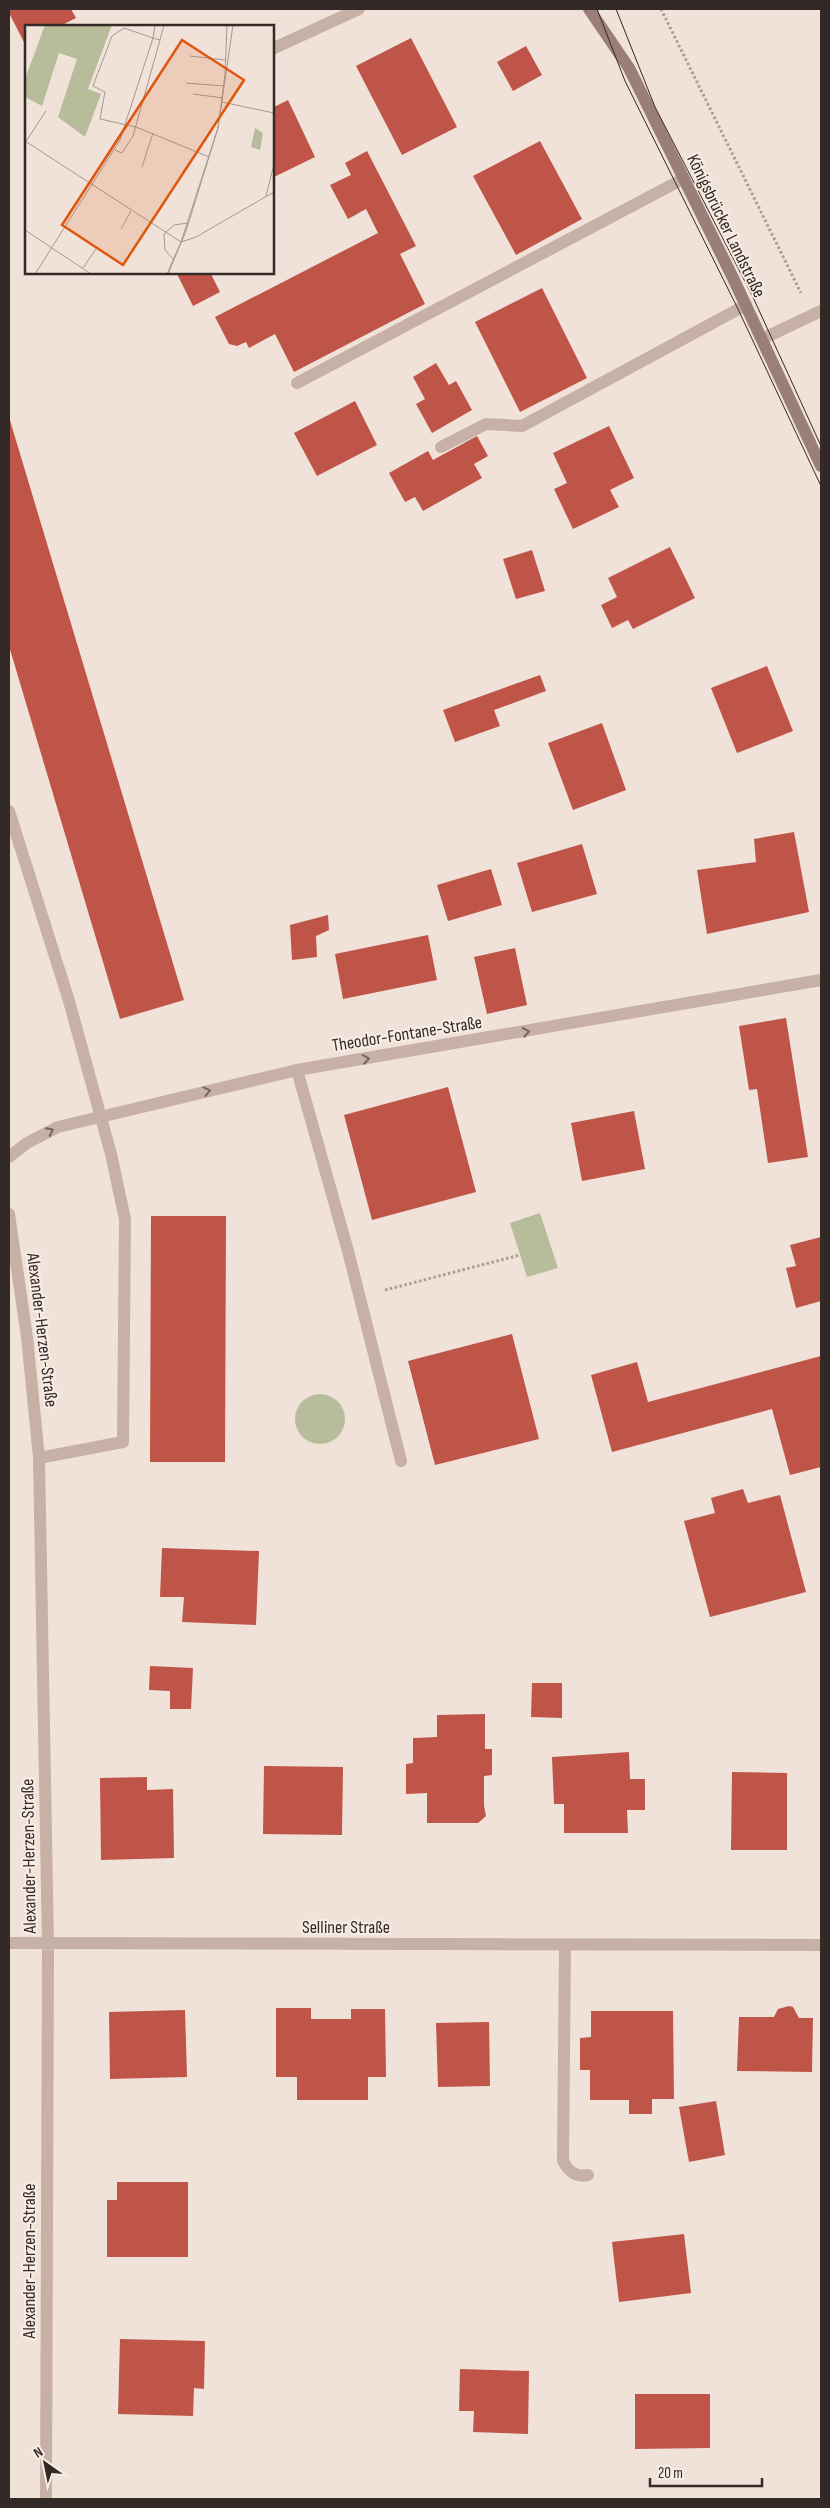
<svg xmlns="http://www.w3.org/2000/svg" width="830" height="2508" font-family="'Sofia Sans Condensed',sans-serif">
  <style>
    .green { fill: #b7bd9a }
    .building { fill: #bf5448 }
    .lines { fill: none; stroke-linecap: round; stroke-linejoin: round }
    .path { stroke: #b29a91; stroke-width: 3; stroke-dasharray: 2.5 2.5; stroke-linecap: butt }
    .lane { stroke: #c7b0a6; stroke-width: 12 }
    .street { stroke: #c7b0a6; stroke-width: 12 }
    .secondary { stroke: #9a7f78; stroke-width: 12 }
    .tram { stroke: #332927; stroke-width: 1 }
    .oneway { stroke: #766660 }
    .labels { text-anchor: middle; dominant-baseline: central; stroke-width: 4; stroke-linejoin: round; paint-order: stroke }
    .street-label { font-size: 18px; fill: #332927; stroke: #f8ede5 }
    .inset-road { fill: none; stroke: #a49892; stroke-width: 1 }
    .view { fill: #df570d; fill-opacity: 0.15; stroke: #df570d; stroke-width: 2.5 }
    .inset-edge { fill: none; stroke: #332927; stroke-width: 2.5 }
  </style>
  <rect width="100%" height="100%" fill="#f0e2d9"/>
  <path class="green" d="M540,1213L558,1268L527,1277L510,1223Z
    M295 1419a25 25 0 1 1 50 0a25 25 0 1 1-50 0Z"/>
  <path class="building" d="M9,9H71L76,18L60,26H26V46L9,13Z
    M411,38L457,127L402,155L356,66Z
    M526,46L542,75L513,91L497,62Z
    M288,100L315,157L272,178V108Z
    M540,141L582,219L516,255L473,176Z
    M367,151L416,246L400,254L425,304L294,372L275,334L249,348L246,342L237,346L229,344L215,317L378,233L366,209L348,219L330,185L351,175L345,163Z
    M176,272H210L220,292L193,306Z
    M542,288L587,378L520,412L475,322Z
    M436,363L449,385L456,381L472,410L432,433L416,404L425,399L413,377Z
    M355,401L377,445L317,476L294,433Z
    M9,417L184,1000L120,1019L9,646Z
    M609,426L634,478L610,490L619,507L573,529L554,489L567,483L553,453Z
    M477,436L488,456L474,464L482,478L423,511L415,497L405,502L389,473L428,451L433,460Z
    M670,547L695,598L633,629L628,620L612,628L601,605L617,597L608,578Z
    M532,550L545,591L516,599L503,559Z
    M767,666L793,731L737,753L711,688Z
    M540,675L546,691L494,710L500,726L455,742L443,710Z
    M602,723L626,790L573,810L548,743Z
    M794,832L809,912L707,934L697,870L756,862L754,839Z
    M582,844L597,894L532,912L517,863Z
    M491,869L502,905L448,921L437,885Z
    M328,915L329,930L316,936L317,957L292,960L290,925Z
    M428,935L437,980L343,999L335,954Z
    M515,948L527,1005L487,1014L474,957Z
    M786,1018L808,1157L768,1163L757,1089L749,1090L739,1026Z
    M448,1087L476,1192L372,1220L344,1115Z
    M634,1111L645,1169L582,1181L571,1123Z
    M151,1216H226L225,1462H150Z
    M821,1237V1301L796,1308L786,1268L796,1266L790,1245Z
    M512,1334L539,1439L435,1465L408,1361Z
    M821,1356V1467L790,1475L772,1409L612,1452L591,1375L637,1362L648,1402Z
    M743,1489L748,1503L780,1495L806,1592L710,1617L684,1521L715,1513L711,1498Z
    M162,1548L259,1551L256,1625L182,1622L184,1597H160Z
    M150,1666L193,1668L191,1709H170V1691L149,1690Z
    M532,1683H562V1718L531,1717Z
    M485,1714V1749H492V1775L484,1776V1806L486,1816L478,1823H427V1793L406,1794V1764L413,1763V1738L437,1737V1715Z
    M629,1752L630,1779H645V1810H627L628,1833H564V1804H554L552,1757Z
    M264,1766L343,1767L342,1835L263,1834Z
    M732,1772L787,1773V1850H731Z
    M147,1777V1790L173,1789L174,1858L101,1860L100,1778Z
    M789,2006L793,2007L799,2018H813L812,2072L737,2071L739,2017H774L778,2009Z
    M276,2008H311V2019H351V2009H385L386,2077H368V2100H297V2077H276Z
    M185,2010L187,2077L110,2079L109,2012Z
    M591,2011H673L674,2099H652V2114H629V2100H590V2070H580V2038L591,2037Z
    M489,2022L490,2086L438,2087L436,2023Z
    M716,2101L725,2155L689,2162L679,2107Z
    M117,2182H188V2257H107V2200H117Z
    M684,2234L691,2293L619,2302L612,2242Z
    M120,2339L205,2341L204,2389L194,2388L193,2416L118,2414Z
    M460,2369L529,2371L528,2434L473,2432L474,2411H459Z
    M635,2394H710V2448L635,2449Z"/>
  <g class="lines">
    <path class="path" d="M661,9L801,293
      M385,1290L520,1255"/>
    <path class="lane" d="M297,383L683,179
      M441,447L486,424L522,426L746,305
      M9,811L69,1001L111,1154L125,1219L123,1442L39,1458
      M297,1070L348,1251L401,1461
      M565,1945L563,2161C569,2172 575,2177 588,2175"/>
    <path class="street" d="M272,49L359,9
      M762,339L821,311
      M9,1157L27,1143L58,1127L297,1070L821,980
      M9,1214L27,1337L39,1458L48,1944L46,2499
      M9,1943L821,1945"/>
    <path class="secondary" d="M589,9L629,68L733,278L821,466"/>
    <path class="tram" d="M597,9L625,81L738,309L821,486
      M616,9L655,107L752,295L821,446"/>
  </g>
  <defs><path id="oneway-chevron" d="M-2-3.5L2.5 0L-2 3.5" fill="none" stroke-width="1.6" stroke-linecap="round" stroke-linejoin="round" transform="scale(1.25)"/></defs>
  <g class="oneway">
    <use href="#oneway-chevron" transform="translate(526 1032) rotate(-10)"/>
    <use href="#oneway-chevron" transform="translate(366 1059) rotate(-9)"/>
    <use href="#oneway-chevron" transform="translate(207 1091) rotate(-13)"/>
    <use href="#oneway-chevron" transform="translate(50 1131) rotate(-27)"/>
  </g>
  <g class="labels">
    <g class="street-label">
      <text transform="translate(726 226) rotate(64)">Königsbrücker Landstraße</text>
      <text transform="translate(407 1034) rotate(-9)">Theodor-Fontane-Straße</text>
      <text transform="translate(42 1330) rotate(83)">Alexander-Herzen-Straße</text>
      <text transform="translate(29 1856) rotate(-91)">Alexander-Herzen-Straße</text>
      <text x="346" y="1927">Selliner Straße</text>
      <text transform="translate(29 2261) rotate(-90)">Alexander-Herzen-Straße</text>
    </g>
  </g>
  <g transform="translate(25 25)">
    <rect width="249" height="249" fill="#f0e2d9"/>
    <path d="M20,0H87L63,64L76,69L60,112L33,92L52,34L34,28L17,81L0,72V54ZM230,103L238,108L235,125L226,122Z" fill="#b7bd9a"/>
    <path class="inset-road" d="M130,0L128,13L99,3L87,11L68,61L80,67L75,94L111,102L184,132M165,31L200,35M161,58L199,61M168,69L198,73M197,77L249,88M0,116L156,217M0,118L21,86M90,125L97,128L108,111L135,15M117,142L128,108M241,171L249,139M96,204L106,186M0,205L66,249M156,217L171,212L249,167M149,235L140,225L139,209L149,200L163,198M58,243L71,224M10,249L95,115L128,13L135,15L139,0M142,249L156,217L193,103L200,50L202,0M143,249L161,206L193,103L208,0"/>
    <path class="view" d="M157,15L219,55L98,240L37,200Z"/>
    <rect width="249" height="249" class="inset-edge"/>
  </g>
  <rect width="830" height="2508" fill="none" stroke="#332927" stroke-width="20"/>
  <g transform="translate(45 2463) rotate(327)" stroke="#f8ede5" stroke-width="4" paint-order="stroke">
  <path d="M0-4L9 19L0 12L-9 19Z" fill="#332927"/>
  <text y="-8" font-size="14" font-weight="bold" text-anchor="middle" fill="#332927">N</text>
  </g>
  <path d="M650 2478v8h112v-8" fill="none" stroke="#332927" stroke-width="2.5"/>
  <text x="658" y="2478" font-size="15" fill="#332927" stroke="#f8ede5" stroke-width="4" paint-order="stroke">20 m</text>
</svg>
